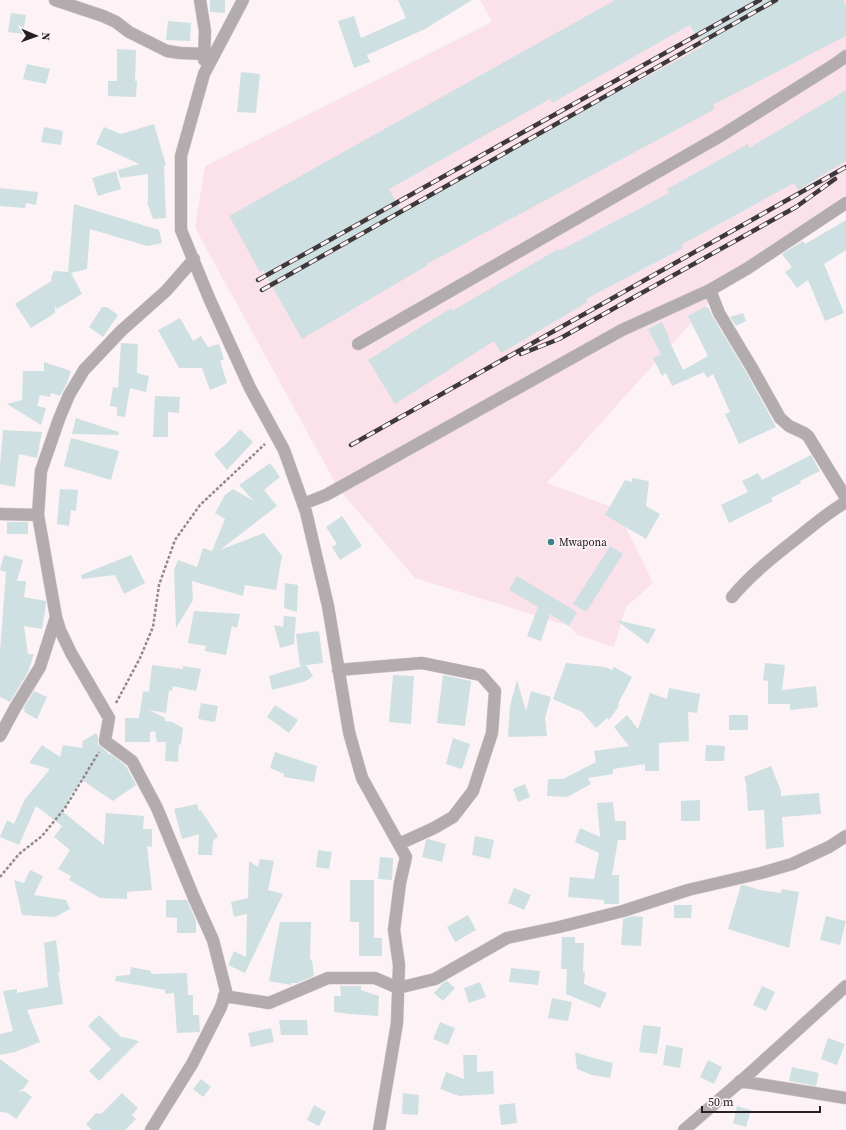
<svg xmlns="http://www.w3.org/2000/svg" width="846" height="1130" font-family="'Source Serif 4',serif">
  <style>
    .built { fill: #fbe2ea }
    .building { fill: #cee0e2; fill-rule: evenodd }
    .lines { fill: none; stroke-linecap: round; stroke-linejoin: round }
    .street-casing { stroke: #d6cdd0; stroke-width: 13 }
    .path { stroke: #91898c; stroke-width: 2.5; stroke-dasharray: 3 2; stroke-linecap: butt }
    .street { stroke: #b3acae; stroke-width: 12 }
    .rail-casing { stroke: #3e383a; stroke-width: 4.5 }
    .rail { stroke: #fdf3f6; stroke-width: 3; stroke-dasharray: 9; stroke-linecap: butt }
    .poi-dot { fill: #3b828b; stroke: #fdf3f6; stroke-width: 1.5 }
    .labels { text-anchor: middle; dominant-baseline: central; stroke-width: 4; stroke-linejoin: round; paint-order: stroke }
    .poi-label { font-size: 11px; fill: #262022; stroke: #fdf3f6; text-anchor: start }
  </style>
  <rect width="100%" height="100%" fill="#fdf3f6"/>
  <path class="built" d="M480,0H846V201L744,264L547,483L617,509L653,583L626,607L614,647L578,635L569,626L415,578L338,488L195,228L205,166L492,22Z"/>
  <path class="building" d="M210,0H225V13L210,12Z
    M398,0H472L425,29L367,55L370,62L354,68L338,21L354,16L361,38L406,18Z
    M615,0H843L846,7V36L713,105L715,109L427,264L428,265L302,339L263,270L260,272L229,216ZM690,25L702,47L400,209L389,189L550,99L552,103Z
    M11,13L26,15L23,34L8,32Z
    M168,21L191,23L190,41L166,40Z
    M117,49L136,50L135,81H137L136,97L108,96V81H117Z
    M27,64L50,69L46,84L23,79Z
    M241,72L260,74L256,113L237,112Z
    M846,90V161L798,190L794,183L681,245L683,248L586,299L588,302L501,353L494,341L395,404L368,360L451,308L452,311L558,249L559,251L669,193L667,189L748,144L749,148Z
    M154,124L166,165L164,166L166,218L153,219L147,202L148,201V174L120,178L118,170L139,164L96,144L104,127L121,134Z
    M44,127L63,131L61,145L41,142Z
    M116,171L121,189L98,196L92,178Z
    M0,188L38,192L36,205L26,203L25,208L0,206Z
    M74,204L159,230L162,243L147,246L90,229L87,269L71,273L82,294L57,309L55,306V313L31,328L15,304L51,281L52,274L55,271L68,272Z
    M846,220V250L824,264L844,313L825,321L808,280L797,288L785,272L792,267L782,254L803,241L805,244Z
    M706,306V308L708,307L713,317L746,372L776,427L739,444L725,414L730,412L713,374L707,378L704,372L672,386L666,373L662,376L653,358L661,354L648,329L662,322L669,337L668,338L683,370L708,356L688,316Z
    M102,307H107L118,315L103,337L89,327Z
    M743,313L746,321L736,326L730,317Z
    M180,318L193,341L201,336L208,347L219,344L224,359L220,361L227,383L210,390L202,368H179L158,330Z
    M121,343L138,344L137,373L149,376L146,392L130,388L125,417L117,416V407L110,406L113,387L118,388Z
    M44,362L71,371L67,383L60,396L51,393L50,397L40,395L37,406L46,408L41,425L7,404L22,400L23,371H44Z
    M155,396L180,397L179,413L168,412V437H153Z
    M76,418L119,432L118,435L72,434Z
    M240,429L253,442L227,470L214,454L226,444Z
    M3,430L42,432L37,458L19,454L15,487L0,484V465Z
    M71,438L119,451L111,480L64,466Z
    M811,455L820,471L800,481L801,483L771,498L773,501L729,523L721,505L748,492L742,481L758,473L762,480Z
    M270,463L280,477L264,490L277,506L220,550L264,533L282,556L276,590L245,585L243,596L192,581L193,600L176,628L174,570L178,560L197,567L203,548L212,551L225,519L215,513L225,495L233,489L254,501L239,485Z
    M632,478L649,481L646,506L660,514L646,539L605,515L625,480L632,482Z
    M60,489L78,490L76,511L71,510L69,526L57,524Z
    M342,516L362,546L340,560L332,547L337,544L326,527Z
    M7,522H28V534H7Z
    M610,546L623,554L586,612L573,604Z
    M4,555L23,560L17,581H26L24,597L46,601V604L42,629L24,626L28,654H34L28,672L10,702L0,697V652L6,572L0,570Z
    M131,555L145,583L124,594L115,575L82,579L81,575Z
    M517,576L577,612L569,626L550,614L541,641L527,636L538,607L509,590Z
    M285,583L298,585L297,612L284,608Z
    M194,611L240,614L237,628L232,626L226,655L205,651L206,646L188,643Z
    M284,616L296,617L294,644L280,648L274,625L283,627Z
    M616,620L656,629L648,644Z
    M319,631L323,663L300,666L296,634Z
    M566,663L605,667L612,670L614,667L632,677L618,704L619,706L609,720L607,718L596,728L582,712L553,699Z
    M765,663L785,665L782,690L816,686L818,707L790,710V704H768V681L763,680Z
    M152,665L183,669V666L201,669L196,691L173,686L172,691L169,690L166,713L149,710L165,718V721L172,722L183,728L181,745L179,744L178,762L165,761L166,742H157L155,731L150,732V742H125V718H139L143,691L149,692Z
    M306,665L313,676L306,681L272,690L269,676Z
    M393,675L414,676L411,724L389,722Z
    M443,675L471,681L465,726L437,723Z
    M517,680L526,711L531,691L551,697L545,718L547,736L508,737L510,706Z
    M669,688L700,694L697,713L688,712L689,741L659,743V771H645V764L613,769V774L588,778L591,784L567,797L547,796L548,779H563L596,762L594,751L629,746L614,727L627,715L638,729L650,693L667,699Z
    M34,691L47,697L37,719L24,712L25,709H23Z
    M201,703L218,706L215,722L198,719Z
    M275,705L298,720L289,733L267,717Z
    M729,715H748V730H729Z
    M96,733L98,736V744L110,755L111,754L126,766L136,785L113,801L82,780L68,799L70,800L62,811L104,845L106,813L144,816L143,829H152V847L147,846L152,890L127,892V899L100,898L69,880L71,876L58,869L70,850L54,837L62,826L36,806L19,845L0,837L7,820L14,824L25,799L50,769L29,763L42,745L60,757L63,745L82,748L83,741Z
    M453,738L470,744L462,769L446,764Z
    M706,745L725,746L724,761H705Z
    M275,752L317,766L314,782L284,777V774L270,768Z
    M771,766L781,791V796L819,793L821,814L782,817L784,847L766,849L764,810L748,811L746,783L744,777Z
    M525,784L530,797L518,802L513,789Z
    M700,800V821H681V801Z
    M613,802L615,821H626V840H618L612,875H619V904H604V900L568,897L570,877L594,879L599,853L575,842L580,828L600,837L597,803Z
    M197,804L199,812L200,809L218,836L213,841L212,855H198L199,834L182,839L174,809Z
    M475,836L494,840L490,859L472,855Z
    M428,839L446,844L442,862L422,857L426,840Z
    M318,850L332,852L329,869L316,867Z
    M380,857L393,858L392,880L378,879Z
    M260,859L274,861L268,890L283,894L245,973L228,965L234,951L246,957L247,914L234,917L231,902L248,898L249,861L258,867Z
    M30,870L43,876L34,895L66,900L70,909L55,917L22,915L14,880L24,883Z
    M350,880H374V938H382V956H359V922H350Z
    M741,885H744L760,890L781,893L782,889L799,892L789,948L728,929Z
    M514,888L531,895L524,910L508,903Z
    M166,900H187L196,921V933H177V918L166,917Z
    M674,905H692L691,918H674Z
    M468,915L476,930L455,942L447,927Z
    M632,916L643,917L641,946L621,945L623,919Z
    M826,916L846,921L840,945L820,940Z
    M280,922H311L310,960L312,959L314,976L297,983H291V985L269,981Z
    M562,937H575V943H584L583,972H585L584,984L607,993L600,1008L566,994L567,969H561Z
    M56,940L60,972L58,971L63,1004L27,1010L40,1042L15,1052L0,1055V1034L13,1031L3,991L17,989V993L48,987L44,943Z
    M131,967L151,971V974L187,973L188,995H193V1015H199L200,1032L177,1033L174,993L165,994V990L115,981L116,976L130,975Z
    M511,968L540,971L538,985L509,982Z
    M447,981L455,988L443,1001L434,993L443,983Z
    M480,982L486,997L469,1003L464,988Z
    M340,986H361V990L379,996L378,1016L350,1014L334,1012V996H341Z
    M762,986L775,992L766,1011L753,1005Z
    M552,998L572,1002L568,1021L548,1018Z
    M99,1015L122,1038L123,1037L139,1041L99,1081L89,1071L111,1049L88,1026Z
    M279,1020H307L308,1035H281Z
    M440,1022L455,1028L448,1045L433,1039Z
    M643,1025L661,1027L657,1054L639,1052Z
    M271,1028L274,1042L251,1047L248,1033Z
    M828,1038L845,1044L837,1065L821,1059Z
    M666,1045L683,1048L680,1068L663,1065Z
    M575,1052L590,1057L613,1063L610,1078L592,1075L577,1069Z
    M463,1055H477V1072L493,1071L494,1094L459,1096L440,1089L446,1072L464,1079Z
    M0,1059L29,1081L23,1089L17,1092L24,1091L32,1097L16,1119L8,1113L0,1112Z
    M708,1060L722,1067L714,1084L700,1077Z
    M792,1067L819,1073L816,1086L789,1081Z
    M201,1079L211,1087L203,1097L193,1089Z
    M122,1093L138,1108L132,1115L136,1119L125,1130H92L86,1124L96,1113L101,1114Z
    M403,1093L419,1095L418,1115L402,1114Z
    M515,1103L517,1123L501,1125L499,1105Z
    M314,1105L326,1112L319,1126L307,1120Z
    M737,1106L751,1110L746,1127L733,1123Z"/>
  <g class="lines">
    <g class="street-casing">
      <path id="street" d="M55,0L103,16L116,22L129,32L167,51L180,53L205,54
        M200,0L205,31L204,60
        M243,0L204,74L181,156V230L209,298L250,388L284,450L306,512L328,606L349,732L362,778L406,857L400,883L394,930L399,965L397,1023L379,1130
        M710,290L719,313L752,368L780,418L789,426L804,433L808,436L846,498
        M358,344L722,135L835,64L846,56
        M303,504L326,495L380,465L622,330L710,290L748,268L846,203
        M0,514L38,515
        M732,597C752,573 777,554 801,535C816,523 830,511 846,502
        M338,670L422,663L481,675L495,691L492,733L473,791L453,817L434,828L399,844
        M0,736L15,708L40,667L56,617
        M224,996L269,1003L328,978H375L398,988L435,979L507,938L559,927L623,911L688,890L761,873L792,864L829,847L846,836
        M740,1081L846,1098
        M151,1130L192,1064L221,1007L226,991L213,940L194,898L157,808L132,761L105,741L109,718L71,653L60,630L56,617L38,515L41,471L59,419L69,395L84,370L121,331L166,291L194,259
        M684,1130L749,1074L846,986"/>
    </g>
    <path class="path" d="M116,703L140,658L153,627L159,585L175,540L200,505L265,444
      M0,877L19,854L42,836L65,808L99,752"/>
    <use href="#street" class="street"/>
    <g class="rail-casing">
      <path id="rail" d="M258,280L760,0
        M262,290L776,0
        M521,354L559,339L796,207L835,179
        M351,445L846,167"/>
    </g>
    <use href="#rail" class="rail"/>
  </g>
  <circle class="poi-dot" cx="551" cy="542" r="4"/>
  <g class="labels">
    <g class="poi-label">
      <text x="559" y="542">Mwapona</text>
    </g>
  </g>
  <g transform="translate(36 36) rotate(92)" stroke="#fdf3f6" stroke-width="3" paint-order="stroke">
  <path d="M0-3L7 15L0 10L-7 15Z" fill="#262022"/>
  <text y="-6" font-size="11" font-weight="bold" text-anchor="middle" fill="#262022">N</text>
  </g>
  <path d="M702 1106v6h118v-6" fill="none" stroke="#262022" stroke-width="2"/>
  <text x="708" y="1106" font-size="12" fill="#262022" stroke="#fdf3f6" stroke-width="3" paint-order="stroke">50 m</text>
</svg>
